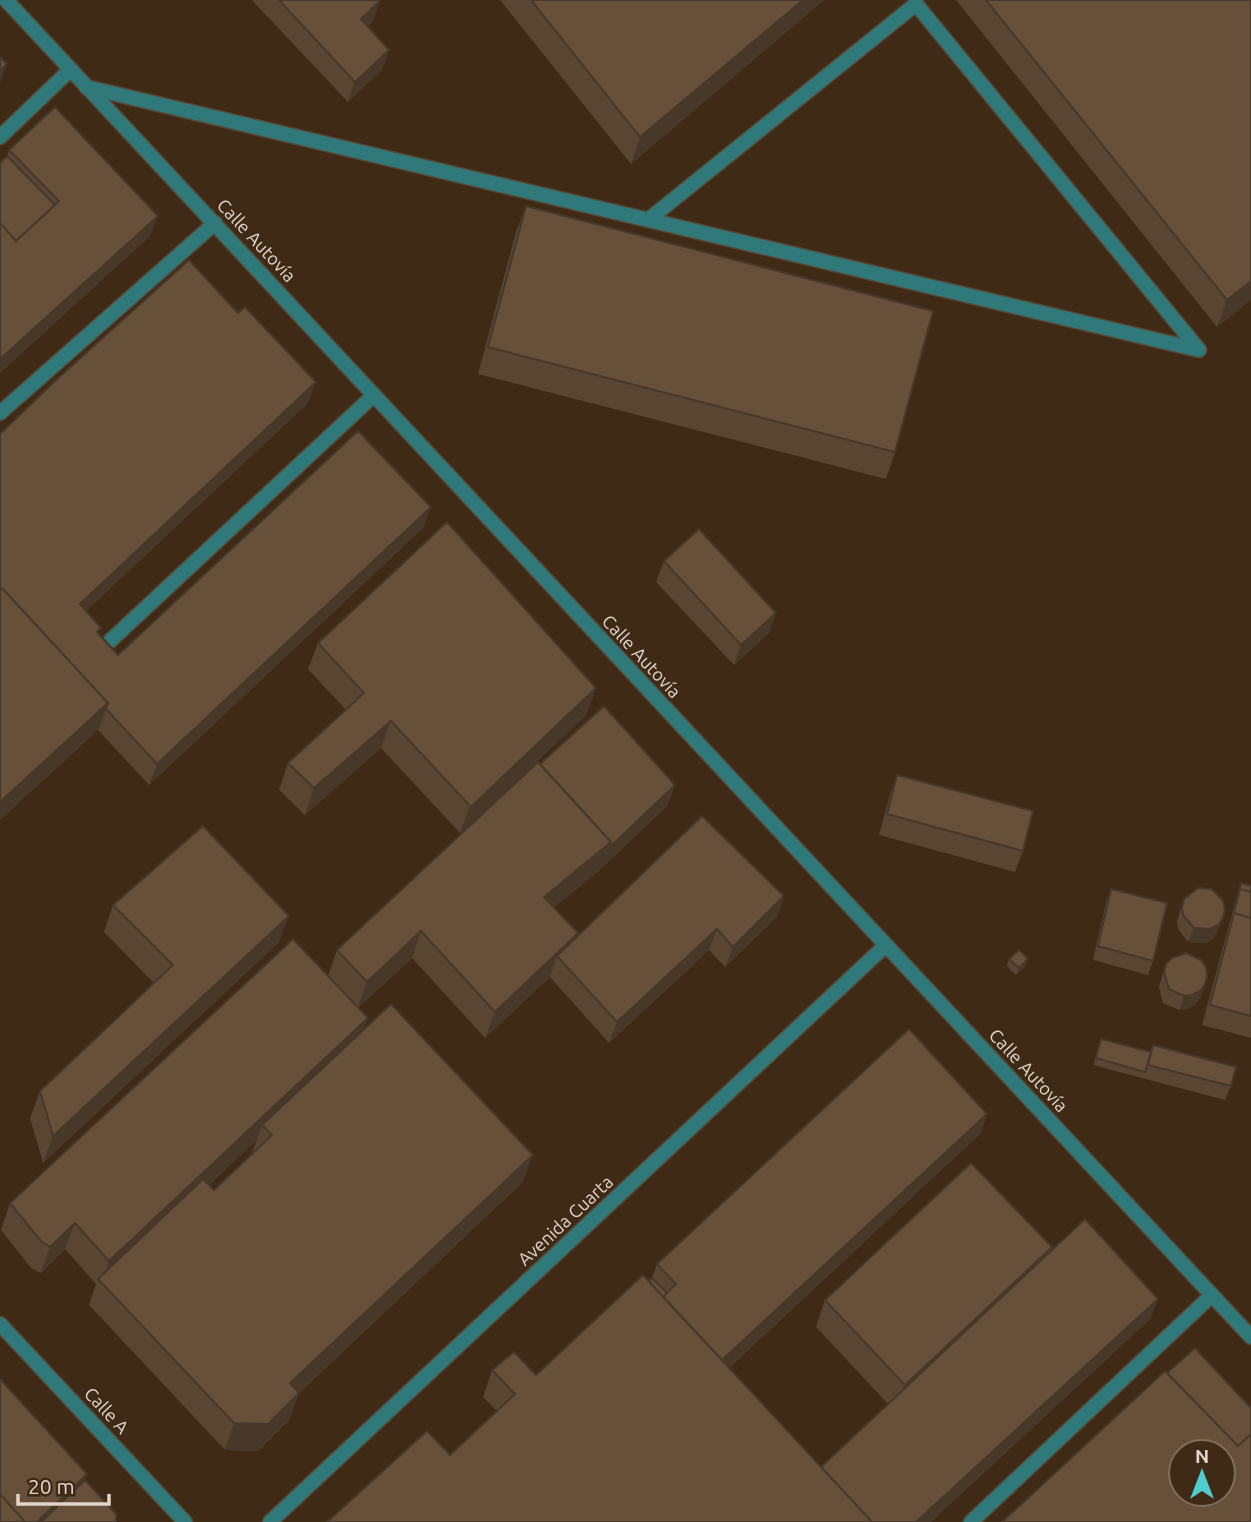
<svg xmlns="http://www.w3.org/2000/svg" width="1251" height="1522" font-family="Ubuntu,sans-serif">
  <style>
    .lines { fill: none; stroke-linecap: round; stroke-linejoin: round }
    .service-casing { stroke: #584532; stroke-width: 17 }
    .minor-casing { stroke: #584532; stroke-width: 17 }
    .service { stroke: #30797a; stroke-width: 14 }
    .minor { stroke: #30797a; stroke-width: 14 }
    .wall { fill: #584532; fill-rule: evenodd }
    .shaded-wall { fill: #473829 }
    .building { fill: #66503a; stroke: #473829; stroke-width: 2; fill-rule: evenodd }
    .labels { text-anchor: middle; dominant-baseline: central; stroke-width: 6; stroke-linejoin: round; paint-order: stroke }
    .street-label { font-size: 18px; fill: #e2d5c9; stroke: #3e2a15 }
  </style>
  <rect width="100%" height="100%" fill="#3e2a15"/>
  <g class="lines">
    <g class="service-casing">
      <path id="service" d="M86,87L1199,350L916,4L648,220
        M0,137L70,70
        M0,413L215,223
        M110,641L374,395
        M971,1522L1212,1295"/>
    </g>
    <g class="minor-casing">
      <path id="minor" d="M6,0L1251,1337
        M0,1324L185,1522
        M270,1522L886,945"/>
    </g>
    <use href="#service" class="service"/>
    <use href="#minor" class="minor"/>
  </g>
  <path class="wall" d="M252,0H379L380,1L372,22L367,26L389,50L382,70L348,102Z
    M500,0H824L631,164Z
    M956,0H1251V300L1217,327Z
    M9,150L150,236L0,373L7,156Z
    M526,206L895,452L886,479L478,374L516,232Z
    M308,403L86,611L99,634L118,655L431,507L423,528L149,785L98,730L0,820V434Z
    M664,561L776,613L769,633L734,665L656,582Z
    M318,643L596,688L586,715L463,832L460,833L381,748L305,815L279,790L288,763L346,710L308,669Z
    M540,764L675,785L667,806L601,869L554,907L577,937L784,896L777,917L725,967L709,950L609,1043L550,977L485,1038L412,958L358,1008L364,1030L523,1182L299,1393L289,1420L258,1451L225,1450L89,1305L96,1284L65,1249L41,1273L31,1268L1,1230L10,1203L328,976L337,950ZM257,1140L252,1152L253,1153L214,1190L209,1185Z
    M897,775L1023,851L1015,872L879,835L890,795Z
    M1241,883L1251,886V1038L1202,1025L1235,903Z
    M1111,889L1153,961L1148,975L1093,960L1106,903Z
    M1184,899L1217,932L1213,939L1205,943L1188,942L1178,929L1177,921Z
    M113,905L279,942L43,1163L30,1118L40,1091L154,983L104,932Z
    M1009,959H1028L1025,966L1016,975L1007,966Z
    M1166,964L1205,984L1200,998L1195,1005L1187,1009L1179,1010L1163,1003L1159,987Z
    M1101,1039L1151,1052L1153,1045L1231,1086L1225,1100L1093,1065Z
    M987,1114L980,1134L729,1368L821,1467L888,1404L816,1327L825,1300L1051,1251L1158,1299L1150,1319L931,1522L450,1455L497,1411L483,1397L492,1370L536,1375L649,1281L652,1278L657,1264Z"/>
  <path class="shaded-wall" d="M803,0H824L631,164L640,137Z
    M380,1L372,22L353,40L361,19Z
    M389,50L382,70L348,102L355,82Z
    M7,64L0,83V71Z
    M158,216L150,236L0,373V359Z
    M1251,281V300L1217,327L1227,300Z
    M316,382L308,403L72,624L80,604Z
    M431,507L423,528L149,785L157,764Z
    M776,613L769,633L734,665L741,645Z
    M596,688L586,715L463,832L460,833L470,806Z
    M108,703L99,729L0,820V802Z
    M391,721L381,748L305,815L314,788Z
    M675,785L667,806L601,869L609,848Z
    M611,842L601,869L534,924L544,897Z
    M784,896L777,917L725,967L733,947Z
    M289,916L279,942L43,1163L53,1136Z
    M1223,918L1217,932L1213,939L1205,943L1188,942L1194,928Z
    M717,929L709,950L609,1043L617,1022Z
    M421,931L412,958L357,1009L367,982Z
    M578,933L569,960L557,956L550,977L485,1038L495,1012Z
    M1028,959L1025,966L1016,975L1019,968Z
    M1205,984L1200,998L1195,1005L1187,1009L1179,1010L1184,996Z
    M368,1018L358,1045L262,1125L257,1140L103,1284L102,1282L109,1261Z
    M987,1114L980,1134L711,1384L719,1363Z
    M533,1155L523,1182L280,1410L290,1383Z
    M75,1223L65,1249L41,1273L50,1247Z
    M1052,1247L1043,1274L895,1411L905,1385Z
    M1158,1299L1150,1319L931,1522H916Z
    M299,1393L289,1420L258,1451L225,1450L234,1423Z
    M87,1474L80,1494L51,1522H37Z"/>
  <path class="building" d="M279,0H379L380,1L361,19L389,50L355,82Z
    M531,0H803L640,137Z
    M986,0H1251V281L1227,300Z
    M0,57L7,64L0,71Z
    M55,107L158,216L0,359V223L16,241L59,201L9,150Z
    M7,156L55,205L16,241L0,223V163Z
    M526,206L933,311L895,452L488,347Z
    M189,260L238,313L245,307L316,382L80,604L101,628L97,632L118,655L358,431L431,507L157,764L106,709L108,703L2,588L0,591V434L56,380Z
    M447,522L596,688L473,805L470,806L391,721L314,788L288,763L364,693L318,643Z
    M699,529L776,613L741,645L664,561Z
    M2,588L108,703L0,802V591Z
    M604,706L675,785L609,848L611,842L540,764Z
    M538,762L611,842L544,897L578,933L495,1012L421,931L367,982L337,950Z
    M897,775L1033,811L1023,851L887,814Z
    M702,816L784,896L733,947L717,929L617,1022L557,956Z
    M203,826L289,916L53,1136L40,1091L173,965L113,905Z
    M1241,883L1251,886V892L1240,889L1238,896Z
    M1198,888L1212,889L1223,901L1225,910L1223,918L1218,925L1210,929L1194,928L1183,915L1182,907L1184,899Z
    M1111,889L1167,903L1153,961L1098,946Z
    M1240,889L1251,892V918L1234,913L1232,920Z
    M1234,913L1251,918V1016L1210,1005Z
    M293,939L368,1018L109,1261L75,1223L50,1247L41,1241L10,1203Z
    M1019,950L1028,959L1019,968L1009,959Z
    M1186,953L1201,960L1206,967L1207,976L1205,984L1200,991L1192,995L1184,996L1169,989L1164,972L1166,964L1172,958Z
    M391,1004L533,1155L290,1383L299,1393L268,1424L234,1423L98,1279L203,1179L214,1190L272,1135L262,1125Z
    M909,1029L987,1114L722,1360L663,1297L676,1284L657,1264Z
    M1101,1039L1151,1052L1145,1072L1096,1058Z
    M1153,1045L1236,1067L1231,1086L1148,1065Z
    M971,1163L1052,1247L905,1385L825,1300Z
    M1085,1219L1158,1299L916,1522H872L821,1467Z
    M643,1275L872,1522H327L427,1431L450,1455L515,1394L492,1370L514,1352L536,1375Z
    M652,1278L667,1293L663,1297L649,1281Z
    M1195,1348L1251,1408V1434L1238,1446L1167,1373Z
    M1165,1371L1238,1446L1251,1434V1522H1002ZM1181,1452H1223V1494H1181Z
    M0,1379L87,1474L37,1522H25L0,1494Z
    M85,1480L116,1514V1522H41Z
    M0,1494L25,1522H0Z"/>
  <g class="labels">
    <g class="street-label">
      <text transform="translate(257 240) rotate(47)">Calle Autovía</text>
      <text transform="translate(642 656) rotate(47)">Calle Autovía</text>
      <text transform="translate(1029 1070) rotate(47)">Calle Autovía</text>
      <text transform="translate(565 1220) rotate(-43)">Avenida Cuarta</text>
      <text transform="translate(107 1410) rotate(47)">Calle A</text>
    </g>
  </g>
  <g transform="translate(1202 1473)"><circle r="33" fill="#3e2a15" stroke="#806e5d" stroke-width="2"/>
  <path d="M0-5L12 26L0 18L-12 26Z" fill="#52cdce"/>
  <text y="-10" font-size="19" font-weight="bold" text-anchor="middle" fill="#e2d5c9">N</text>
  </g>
  <path d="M18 1494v10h91v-10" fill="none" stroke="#e2d5c9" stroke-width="3.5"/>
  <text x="28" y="1494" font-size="21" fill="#e2d5c9" stroke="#3e2a15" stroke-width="5" paint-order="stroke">20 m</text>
</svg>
